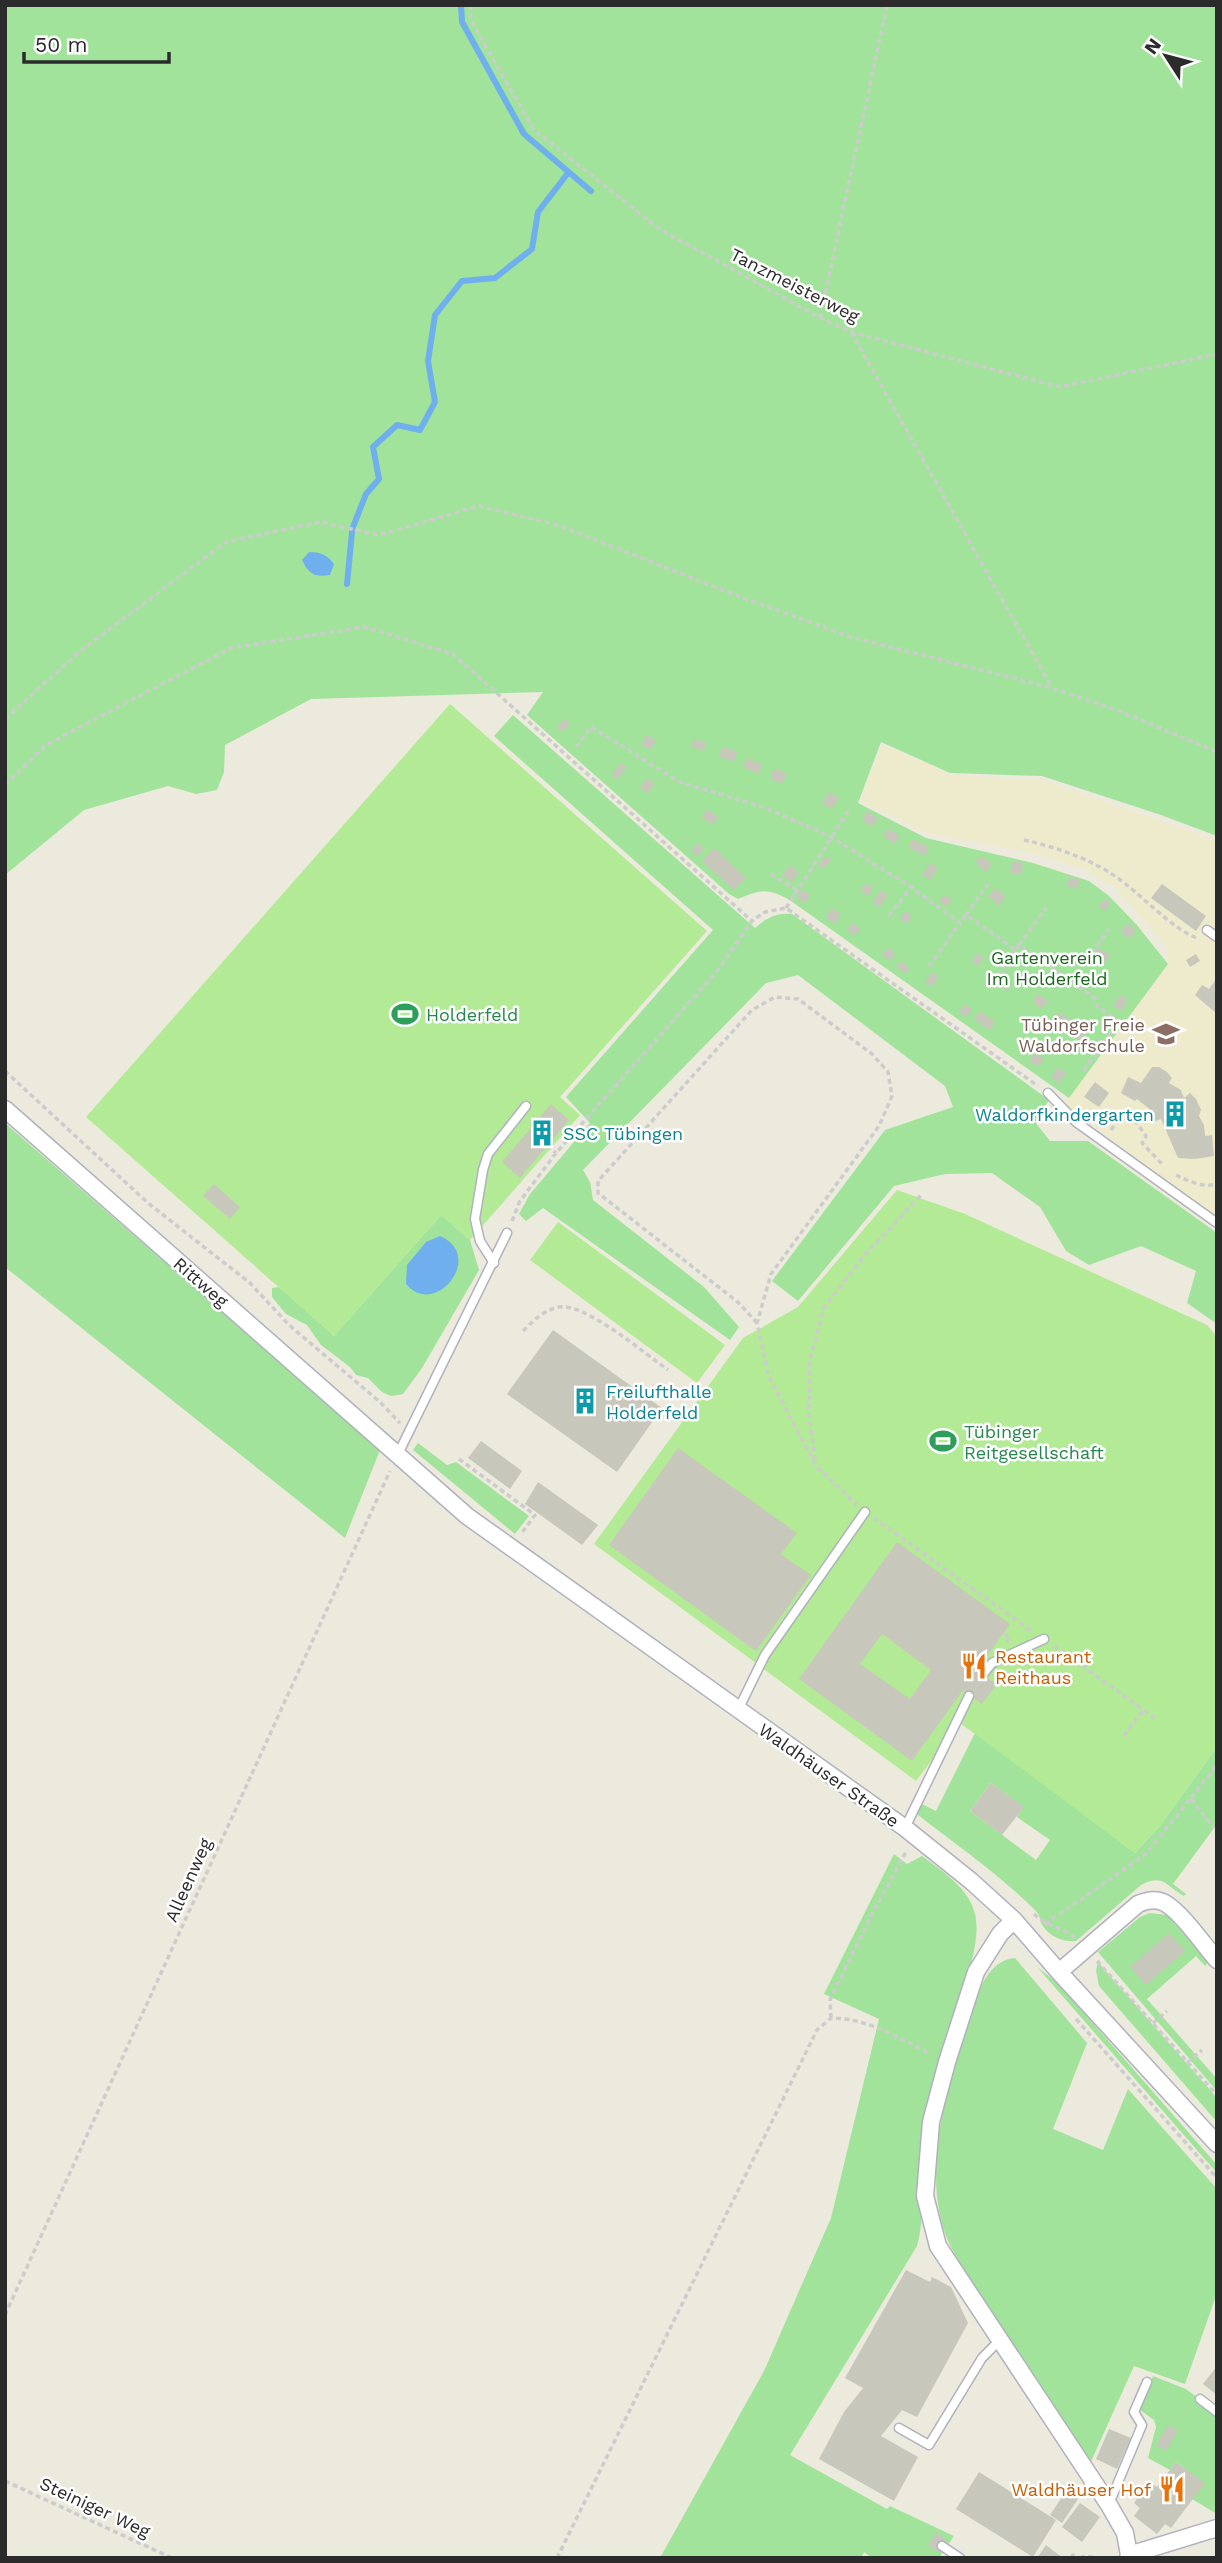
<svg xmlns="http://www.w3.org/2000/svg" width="1222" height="2563" font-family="'Work Sans',sans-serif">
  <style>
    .education { fill: #eeebcc }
    .green { fill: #a1e39a; fill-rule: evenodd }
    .pitch { fill: #b2ea95 }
    .water { fill: #70afee }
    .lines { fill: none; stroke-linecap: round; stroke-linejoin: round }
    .stream { stroke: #70afee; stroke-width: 6 }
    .building { fill: #c8c7bb; fill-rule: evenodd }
    .lane-casing { stroke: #b1b1be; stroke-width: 11 }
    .street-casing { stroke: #b1b1be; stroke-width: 19 }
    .path { stroke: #ccc; stroke-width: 3.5; stroke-dasharray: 5 3.5; stroke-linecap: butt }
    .lane { stroke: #fff; stroke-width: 8 }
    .street { stroke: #fff; stroke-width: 16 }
    .labels { text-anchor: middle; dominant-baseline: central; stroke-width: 5; stroke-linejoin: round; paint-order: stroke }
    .street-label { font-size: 18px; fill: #2b2b2b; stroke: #fff }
    .park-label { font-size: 18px; fill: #1b671d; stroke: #fff }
    .leisure-label { font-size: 18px; fill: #27864d; stroke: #fff; text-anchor: start }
    .education-label { font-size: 18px; fill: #785e54; stroke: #fff; text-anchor: end }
    .culture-label { font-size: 18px; fill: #0d838f; stroke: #fff; text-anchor: start }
    .food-label { font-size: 18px; fill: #c56008; stroke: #fff; text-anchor: start }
  </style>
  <rect width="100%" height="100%" fill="#ece9dd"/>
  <path class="education" d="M882,744L949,775L1041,780L1217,840V1220L1064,1103L1167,965L1168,948L1115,888L1083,869L1034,853L926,833L861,801Z"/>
  <path class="green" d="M5,5H1217V836L1161,815L1042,776L950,773L881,742L858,803L926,838L1033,863L1089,881L1109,896L1136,924L1168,964L1069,1098L791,901C768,888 762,889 738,899L729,894L527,715L543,692L311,699L225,745L224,772L217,790L196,794L168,786L84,810L5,875Z
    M513,715L755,928C767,918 775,913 792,914L1049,1100L1035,1122L1050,1141H1088L1217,1233V1324L1187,1303L1196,1271L1141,1246L1089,1265L1066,1251L1040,1207L992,1173L945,1174L894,1186L798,1301L772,1281L885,1130L953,1107L945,1086L798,975L766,983L583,1170L590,1182L593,1200L704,1287L739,1327L730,1340L543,1208L526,1221L519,1214L530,1194L590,1123L566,1097L713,930L494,736Z
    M5,1123L380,1450L345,1538L5,1267Z
    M441,1215L470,1240L479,1270L422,1368L403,1394L391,1396L382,1392L368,1378L356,1375L350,1367L321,1345L307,1325L286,1314L272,1297V1288L279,1287L334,1336Z
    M418,1443L447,1465L456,1462L529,1516L515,1534L413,1450Z
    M975,1733L1135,1853L1159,1827L1217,1747V1824L1173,1884L1186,1894L1184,1896C1166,1887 1165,1873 1141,1885L1076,1941C1063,1942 1050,1937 1043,1926C1039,1921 1041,1916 1036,1911C1000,1875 958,1846 918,1815V1811L922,1804L936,1811ZM991,1783L1023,1807L1017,1817L1050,1840L1036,1860L970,1811Z
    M894,1854L907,1864L922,1856C942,1871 969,1888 975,1914C984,1950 951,2018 941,2054C929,2098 926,2142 922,2187C921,2208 923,2226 917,2246L790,2455L887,2509L890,2506L954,2536L939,2558H872L864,2552L861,2558H660L764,2371L831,2218L879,2019L824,1994Z
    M1150,1913L1167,1915L1209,1962L1205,1966L1196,1956L1147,1999L1217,2079V2091L1098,1952L1140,1917Z
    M1015,1958L1087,2043L1053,2129L1103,2150L1128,2089L1217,2189V2293L1185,2384L1134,2366L1089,2466C1048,2404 1003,2343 968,2278C957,2258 944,2238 940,2215C927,2156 948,2083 966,2027C974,2002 985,1960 1015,1958Z
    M1098,1962L1217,2098V2122L1099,1986L1096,1970Z
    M1038,1968L1057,1982L1217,2165V2173Z
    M1153,2376L1186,2389L1217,2412V2514L1192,2499L1204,2483L1176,2462L1170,2470L1148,2458L1156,2427L1154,2420L1140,2410Z"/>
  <path class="pitch" d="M450,704L707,931L560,1097L580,1115L470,1240L441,1215L334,1336L86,1117Z
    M897,1190L965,1214L1207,1325L1217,1337V1747L1159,1827L1135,1853L960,1723L916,1781L594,1544L743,1338L798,1307Z
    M558,1222L725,1345L697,1383L530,1260Z"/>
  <path class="water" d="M309,552C321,552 327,555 334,564L330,575C315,577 309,575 302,560Z
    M440,1236C486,1256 435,1319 406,1284L407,1265L426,1242Z"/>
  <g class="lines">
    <path class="stream" d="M461,5L462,22L524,134L591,191
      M353,527L366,494L379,479L373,447L397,425L420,430L435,402L428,361L435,315L462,281L495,278L532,249L538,212L568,173
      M347,584L352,532"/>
  </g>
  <path class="building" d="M564,719L570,723L563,732L557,728Z
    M646,735L656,740L651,750L641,745Z
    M694,739L706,742L704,751L692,747Z
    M722,747L737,751L735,761L719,757Z
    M747,758L762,764L759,774L743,767Z
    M621,763L627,767L617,780L611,775Z
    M775,768L787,774L781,784L770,778Z
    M647,778L655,784L647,793L640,787Z
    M829,792L839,798L832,809L822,803Z
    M707,809L718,817L712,825L702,817Z
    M867,811L878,818L872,827L862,820Z
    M889,828L900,836L894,844L883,836Z
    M912,839L929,847L925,856L909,848Z
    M697,843L704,848L698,856L691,851Z
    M714,848L746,878L734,890L702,861Z
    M825,856L831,860L824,869L818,865Z
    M981,856L992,864L986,872L975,863Z
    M1013,861L1023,863L1021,875L1010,873Z
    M930,863L938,868L930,880L922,875Z
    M790,865L799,872L792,882L782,875Z
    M1070,877L1080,880L1076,889L1066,886Z
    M866,883L873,888L868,896L860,890Z
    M1162,884L1206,916L1196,931L1151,898Z
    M995,888L1006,896L999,905L988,897Z
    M802,889L810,895L805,903L796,897Z
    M881,890L888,895L879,907L872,902Z
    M945,894L952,900L947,907L939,901Z
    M1105,898L1111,903L1105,911L1099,906Z
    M832,908L841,914L835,924L825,917Z
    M905,911L912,916L907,924L900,919Z
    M853,923L860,929L855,936L847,930Z
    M1127,923L1136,930L1130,939L1121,932Z
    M888,947L896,954L890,961L882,955Z
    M1099,948L1110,955L1104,964L1093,956Z
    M978,953L984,958L978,966L972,961Z
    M1196,954L1200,961L1190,967L1186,960Z
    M901,961L910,968L905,974L896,967Z
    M932,972L938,977L932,987L925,982Z
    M1217,978V1014L1195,995L1202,985L1209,989Z
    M1004,979L1012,984L1007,991L1000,985Z
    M1038,994L1048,1001L1042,1009L1032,1002Z
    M1120,995L1128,1000L1121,1011L1113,1005Z
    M965,1004L972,1009L966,1017L959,1012Z
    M980,1011L995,1022L989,1030L974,1019Z
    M1059,1012L1071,1020L1065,1029L1053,1021Z
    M1078,1026L1087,1033L1080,1041L1072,1034Z
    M1035,1052L1044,1059L1038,1067L1029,1061Z
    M1058,1067L1066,1073L1059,1083L1051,1077Z
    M1152,1067H1159L1167,1072L1172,1078L1169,1083L1181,1090L1184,1098L1190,1093L1196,1099L1201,1110L1199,1116L1204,1125L1205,1136L1212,1135L1214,1156L1195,1159L1178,1158L1161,1119L1153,1122L1149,1117L1152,1111L1137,1099L1135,1101L1121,1093L1128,1077L1141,1083Z
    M1095,1082L1109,1093L1099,1107L1084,1097Z
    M551,1104L569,1120L520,1178L502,1162Z
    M214,1184L240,1207L230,1219L203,1196Z
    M553,1330L662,1408L617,1472L507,1394Z
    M481,1441L522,1471L510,1489L468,1458Z
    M678,1448L797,1533L781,1554L811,1575L756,1651L609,1545Z
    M538,1482L598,1525L582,1545L525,1504Z
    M897,1542L1010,1624L977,1670L997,1684L982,1704L963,1690L912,1761L799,1679ZM882,1634L931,1670L910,1699L860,1664Z
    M991,1783L1024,1807L1002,1835L970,1811Z
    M1169,1933L1185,1951L1146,1985L1130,1967Z
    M906,2270L930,2282L932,2277L951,2287L968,2323L917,2417L902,2410L881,2436L918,2457L894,2501L819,2459L844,2412L863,2388L845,2378Z
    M1217,2366V2395L1203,2384Z
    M1168,2425L1178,2430L1166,2451L1156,2445Z
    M1109,2429L1131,2438L1117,2469L1096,2459Z
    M1176,2462L1205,2483L1171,2528L1165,2524L1157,2534L1134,2516L1140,2508L1134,2503L1149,2482L1157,2487Z
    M979,2472L1056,2520L1033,2557L956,2509Z
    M1066,2491L1078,2499L1062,2523L1050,2515Z
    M1080,2503L1100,2517L1082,2542L1062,2527Z
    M936,2532L946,2539L938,2552L928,2545Z
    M1046,2545L1063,2558H1037Z"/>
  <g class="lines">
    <g class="lane-casing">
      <path id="lane" d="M1207,930L1217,937
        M1048,1093L1076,1122L1217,1223
        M494,1263L480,1241L475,1219L483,1170L488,1154L526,1106
        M397,1456L507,1233
        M984,1673L992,1663L1044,1639
        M738,1710L765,1655L865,1512
        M905,1828L969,1696
        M1200,2399L1217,2412
        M899,2428L929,2445L982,2358L999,2341
        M1109,2504L1142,2425L1134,2412L1147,2382
        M942,2546L960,2558"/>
    </g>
    <g class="street-casing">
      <path id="street" d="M5,1109L467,1516L905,1828L971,1881L1014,1920L1059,1972L1217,2144
        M1014,1920L1000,1934L976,1972L947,2062L931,2122L925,2196L938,2246L1109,2505L1125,2533L1129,2555L1128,2558
        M1059,1972L1138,1904C1147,1900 1156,1898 1165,1903C1183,1914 1203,1944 1217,1960
        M1129,2555L1217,2528"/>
    </g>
    <path class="path" d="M470,5L471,20L533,129L658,228L820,318L851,332L1060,387L1217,354
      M820,318L887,5
      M851,332L1051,686
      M5,719L79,652L226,542L320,522L379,535L479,506L558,525L730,593L851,637L1052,688L1122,712L1217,752
      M576,747L591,727L680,782L766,808L831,837L911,887L960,923L966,915L1016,950L1019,945L1095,998L1097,1006L1119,1022L1083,1071
      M5,785L46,745L231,648L364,627L453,654L752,921
      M1024,840C1060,848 1100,862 1128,886C1146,900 1176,931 1197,938
      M771,874L797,890
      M786,908L851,807
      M966,915L988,884
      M889,916L911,887
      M1019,945L1046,908
      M929,966L960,923
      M1072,981L1109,929
      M993,982L1016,950
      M5,1071L148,1203L250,1283L289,1325L380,1402L400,1423
      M1111,1130L1124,1113L1136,1122L1146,1136L1142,1143L1164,1166
      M547,1146L556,1153
      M1176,1175C1188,1181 1203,1188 1217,1184
      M512,1221L520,1201L556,1153L717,971L752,921L765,912L786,908L1038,1086
      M757,1323L739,1303L598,1193V1181L752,1010L775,997L798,999L872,1054L888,1072L892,1096L879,1126L771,1274L757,1323L769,1377L816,1466L857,1505
      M523,1331C534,1320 544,1310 559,1307C584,1302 647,1355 668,1370
      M459,1459L535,1515L521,1534
      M815,1460L809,1414L810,1359L824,1308L864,1256L921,1195
      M874,1518L1030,1630
      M1004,1634L1010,1638L1007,1642
      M1054,1646L1155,1718
      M1124,1736L1143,1710
      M1191,1799L1214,1828
      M1034,1914C1047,1926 1062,1927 1075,1938
      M1045,1924L1146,1854L1217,1765
      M1097,1961L1217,2095
      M831,2018L830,2000L870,1918L907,1850
      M1076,2019L1217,2178
      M1153,2023L1167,2011
      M1187,2063L1202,2050
      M5,2315L390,1471
      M5,2481L172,2558
      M557,2558L817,2030L831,2018C867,2018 899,2038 931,2054
      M1071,2558L1073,2555L1077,2558
      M1080,2558L1086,2556L1095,2558"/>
    <use href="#lane" class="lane"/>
    <use href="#street" class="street"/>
  </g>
  <defs>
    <g id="stadium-bare" transform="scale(2.1)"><path d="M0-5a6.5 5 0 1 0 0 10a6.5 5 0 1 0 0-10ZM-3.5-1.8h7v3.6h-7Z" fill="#2e9e5b" stroke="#fff" stroke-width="2.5" paint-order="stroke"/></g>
    <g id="school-bare" transform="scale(2.1)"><path d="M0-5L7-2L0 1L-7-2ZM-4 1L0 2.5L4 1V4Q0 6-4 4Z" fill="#8d6e63" stroke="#fff" stroke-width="2.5" paint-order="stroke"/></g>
    <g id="building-bare" transform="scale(2.1)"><path d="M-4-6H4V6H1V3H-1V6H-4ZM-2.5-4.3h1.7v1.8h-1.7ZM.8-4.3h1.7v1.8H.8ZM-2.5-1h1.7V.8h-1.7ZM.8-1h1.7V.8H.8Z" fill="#0f9aa8" stroke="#fff" stroke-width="2.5" paint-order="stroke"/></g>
    <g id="restaurant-bare" transform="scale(2.1)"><path d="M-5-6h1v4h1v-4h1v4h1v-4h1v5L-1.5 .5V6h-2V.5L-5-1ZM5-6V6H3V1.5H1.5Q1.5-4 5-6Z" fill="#e8710a" stroke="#fff" stroke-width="2.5" paint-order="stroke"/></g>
  </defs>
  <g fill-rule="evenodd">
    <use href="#stadium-bare" x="405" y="1014"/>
    <use href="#school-bare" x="1166" y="1034"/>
    <use href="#building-bare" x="1175" y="1114"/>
    <use href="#building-bare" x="542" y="1133"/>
    <use href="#building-bare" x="585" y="1401"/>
    <use href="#stadium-bare" x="943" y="1441"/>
    <use href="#restaurant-bare" x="974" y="1666"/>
    <use href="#restaurant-bare" x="1172" y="2489"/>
  </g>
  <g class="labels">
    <g class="street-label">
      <text transform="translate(795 285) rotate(27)">Tanzmeisterweg</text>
      <text transform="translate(201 1282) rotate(41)">Rittweg</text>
      <text transform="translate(829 1775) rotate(35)">Waldhäuser Straße</text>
      <text transform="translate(188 1880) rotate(-66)">Alleenweg</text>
      <text transform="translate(95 2507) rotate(25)">Steiniger Weg</text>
    </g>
    <g class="park-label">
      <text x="1047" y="957">Gartenverein<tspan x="1047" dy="21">Im Holderfeld</tspan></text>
    </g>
    <g class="leisure-label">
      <text x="426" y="1014">Holderfeld</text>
      <text x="964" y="1431">Tübinger<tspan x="964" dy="21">Reitgesellschaft</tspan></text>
    </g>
    <g class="education-label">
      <text x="1145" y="1024">Tübinger Freie<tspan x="1145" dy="21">Waldorfschule</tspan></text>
    </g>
    <g class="culture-label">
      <text x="1154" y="1114" text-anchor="end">Waldorfkindergarten</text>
      <text x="563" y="1133">SSC Tübingen</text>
      <text x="606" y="1391">Freilufthalle<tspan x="606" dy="21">Holderfeld</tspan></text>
    </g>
    <g class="food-label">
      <text x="995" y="1656">Restaurant<tspan x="995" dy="21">Reithaus</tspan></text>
      <text x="1151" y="2489" text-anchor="end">Waldhäuser Hof</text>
    </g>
  </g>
  <rect width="1222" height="2563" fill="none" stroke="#2b2b2b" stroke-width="14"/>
  <g transform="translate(1166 56) rotate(306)" stroke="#ffffff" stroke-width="5" paint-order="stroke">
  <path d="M0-5L12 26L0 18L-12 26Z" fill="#2b2b2b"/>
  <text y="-10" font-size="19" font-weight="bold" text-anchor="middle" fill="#2b2b2b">N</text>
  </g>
  <path d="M24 52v10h145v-10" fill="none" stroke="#2b2b2b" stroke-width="3.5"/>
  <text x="35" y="52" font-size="21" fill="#2b2b2b" stroke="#ffffff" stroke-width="5" paint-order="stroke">50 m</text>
</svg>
